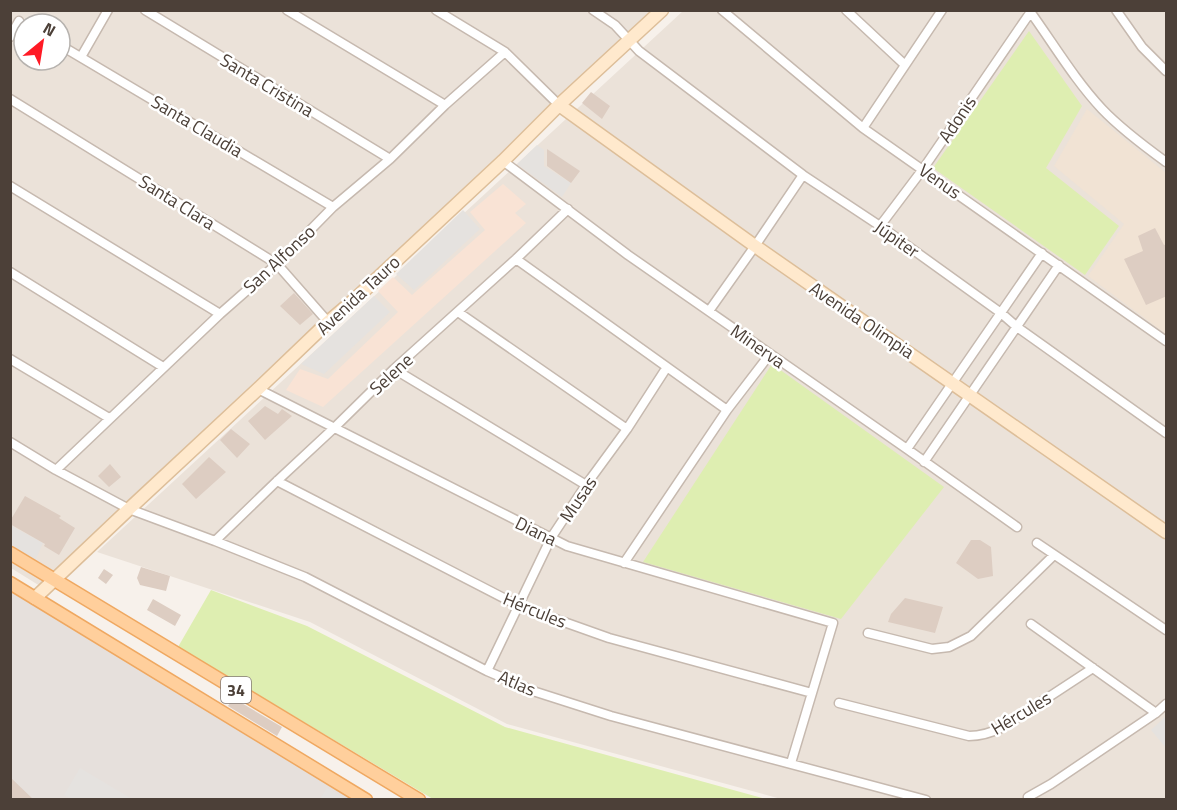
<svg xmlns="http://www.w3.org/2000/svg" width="1177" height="810" font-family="'Titillium Web',sans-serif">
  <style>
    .residential { fill: #ebe2d9; fill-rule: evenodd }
    .commercial { fill: #f9e3d5 }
    .industrial { fill: #e6e0dc }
    .education { fill: #f1e3d4 }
    .green { fill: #deeeb1 }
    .parking { fill: #e5e2df }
    .building { fill: #ddcdc2 }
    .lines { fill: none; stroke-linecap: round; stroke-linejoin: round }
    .street-casing { stroke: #c6b9af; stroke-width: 11 }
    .secondary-casing { stroke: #ddbe99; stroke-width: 15 }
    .primary-casing { stroke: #efa861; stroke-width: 15 }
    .street { stroke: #fff; stroke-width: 8 }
    .secondary { stroke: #ffe9cd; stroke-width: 12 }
    .primary { stroke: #ffcf9c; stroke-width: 12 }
    .labels { text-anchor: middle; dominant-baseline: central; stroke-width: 5; stroke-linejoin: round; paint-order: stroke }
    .shield { fill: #fff; stroke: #827974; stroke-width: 1.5 }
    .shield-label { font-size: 16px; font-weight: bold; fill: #4c4038 }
    .street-label { font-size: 18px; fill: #4c4038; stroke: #fff }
  </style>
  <rect width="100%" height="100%" fill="#f7f1eb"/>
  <path class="residential" d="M10,11H663L40,586L11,568ZM24,24H60V60H24Z
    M683,11H1166V799H781L507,724L310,622L97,552Z"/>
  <path class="commercial" d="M503,184L526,204L515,213L526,223L323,407L286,390L300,369L328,379L398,312L378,291L393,277L412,295L485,230L470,212Z"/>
  <path class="industrial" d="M11,590L357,799H11Z"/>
  <path class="education" d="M1087,109L1166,173V334L1088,276L1124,224L1054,166Z"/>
  <path class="green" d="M1029,31L1082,106L1046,168L1119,226L1085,275L933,168Z
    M772,364L944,487L841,619L643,562Z
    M211,590L307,626L505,727L766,799H433L178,647Z"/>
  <path class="parking" d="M537,145L544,150V166L571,183L562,197L517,164Z
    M463,210L480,229L414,290L396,274Z
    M374,296L390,312L324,374L301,364Z
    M10,525L43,543L35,561L11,546Z
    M1166,716V748L1151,730Z
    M80,768L132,799H72L64,795Z
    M327,788L346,799H320Z"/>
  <path class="building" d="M591,92L610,106L602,119L582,103Z
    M547,149L580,171L571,183L547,166Z
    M1155,228L1164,245L1167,244V296L1146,305L1124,259L1143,251L1138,236Z
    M294,293L313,314L300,325L280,306Z
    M265,406L278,414L282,409L292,416L265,440L248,421Z
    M231,429L250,444L237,458L220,440Z
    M209,457L226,472L196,499L182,484Z
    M110,464L121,477L109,487L98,476Z
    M25,496L61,516L59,518L75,528L59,555L44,546L45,544L10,524V521Z
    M971,540H980L991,547L993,576L978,579L956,563Z
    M141,567L170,576L166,591L140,585L137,578Z
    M104,569L113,575L106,584L98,578Z
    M905,598L943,607L935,633L888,622L891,614Z
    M153,599L181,615L175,626L147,610Z
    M233,698L282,727L277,736L228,706Z
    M10,777L34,800H10Z"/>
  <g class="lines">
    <g class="street-casing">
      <path id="street" d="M145,10L390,159
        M287,10L445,105
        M436,10L505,52L559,105
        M593,10L615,25L639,51L803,175L880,226L1001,313L1017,327L1166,433
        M722,10L863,128L1166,341
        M846,10L905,65
        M1029,10C1053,43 1074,79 1102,109C1121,129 1144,146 1166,162
        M1116,10L1142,47L1166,71
        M10,37L19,21
        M60,45L333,207
        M81,57L108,10
        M10,99L277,264L328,322
        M863,128L942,10
        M503,161L628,255L907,449L1017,527
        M10,186L220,314
        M880,226L923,169L1032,10
        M516,259L727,410
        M10,272L163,367
        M709,311L755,246L803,175
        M458,312L627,429
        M10,359L109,418
        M394,369L586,485
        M258,389L567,546L833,623L791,763
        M10,442L56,470L129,509L215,541L305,577L487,671L536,692L611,716L926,800
        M907,449L1042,253
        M924,462L1059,265
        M56,470L220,314L277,264L333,207L390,159L445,105L505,52
        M277,481L519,606L609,638L812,693
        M215,541L277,481L334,428L394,369L516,259L568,209
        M1037,543L1166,630
        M624,563L727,410L770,354
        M1031,624L1156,713
        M868,633L932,649L949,647L971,636L1054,555
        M487,671L551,538L586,485L627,429L667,367
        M839,703L969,736C981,736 991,733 1003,727L1093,668
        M1028,797L1051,784L1156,713L1166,704"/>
    </g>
    <g class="secondary-casing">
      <path id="secondary" d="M559,105L755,246L1166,532
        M35,598L129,509L258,389L328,322L354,300L503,161L559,105L662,10"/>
    </g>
    <g class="primary-casing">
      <path id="primary" d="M10,553L419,800
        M10,583L366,800"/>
    </g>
    <use href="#street" class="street"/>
    <use href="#secondary" class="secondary"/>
    <use href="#primary" class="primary"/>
  </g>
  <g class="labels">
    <rect class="shield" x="221" y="677" width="30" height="26" rx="4.5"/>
    <g class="shield-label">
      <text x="236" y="690">34</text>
    </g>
    <g class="street-label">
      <text transform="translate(267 85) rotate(31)">Santa Cristina</text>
      <text transform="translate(957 119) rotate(-56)">Adonis</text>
      <text transform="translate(197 126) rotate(31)">Santa Claudia</text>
      <text transform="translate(940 181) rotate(35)">Venus</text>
      <text transform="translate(177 202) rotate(32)">Santa Clara</text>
      <text transform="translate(897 239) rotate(35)">Júpiter</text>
      <text transform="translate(279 259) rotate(-43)">San Alfonso</text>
      <text transform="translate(358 295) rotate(-43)">Avenida Tauro</text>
      <text transform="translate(862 320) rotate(34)">Avenida Olimpia</text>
      <text transform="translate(758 346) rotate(35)">Minerva</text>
      <text transform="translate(391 374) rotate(-43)">Selene</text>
      <text transform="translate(578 499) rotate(-56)">Musas</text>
      <text transform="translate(536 531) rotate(26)">Diana</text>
      <text transform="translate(535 610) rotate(22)">Hércules</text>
      <text transform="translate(517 683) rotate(23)">Atlas</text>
      <text transform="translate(1021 713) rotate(-31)">Hércules</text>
    </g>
  </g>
  <rect width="1177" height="810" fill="none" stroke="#4c4038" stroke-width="24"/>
  <g transform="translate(42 42) rotate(30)"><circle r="28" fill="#ffffff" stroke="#b7b3af" stroke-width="1.5"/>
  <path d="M0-4.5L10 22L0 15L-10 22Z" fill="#ff1a25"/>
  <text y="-9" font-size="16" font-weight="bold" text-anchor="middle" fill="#4c4038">N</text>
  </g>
</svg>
